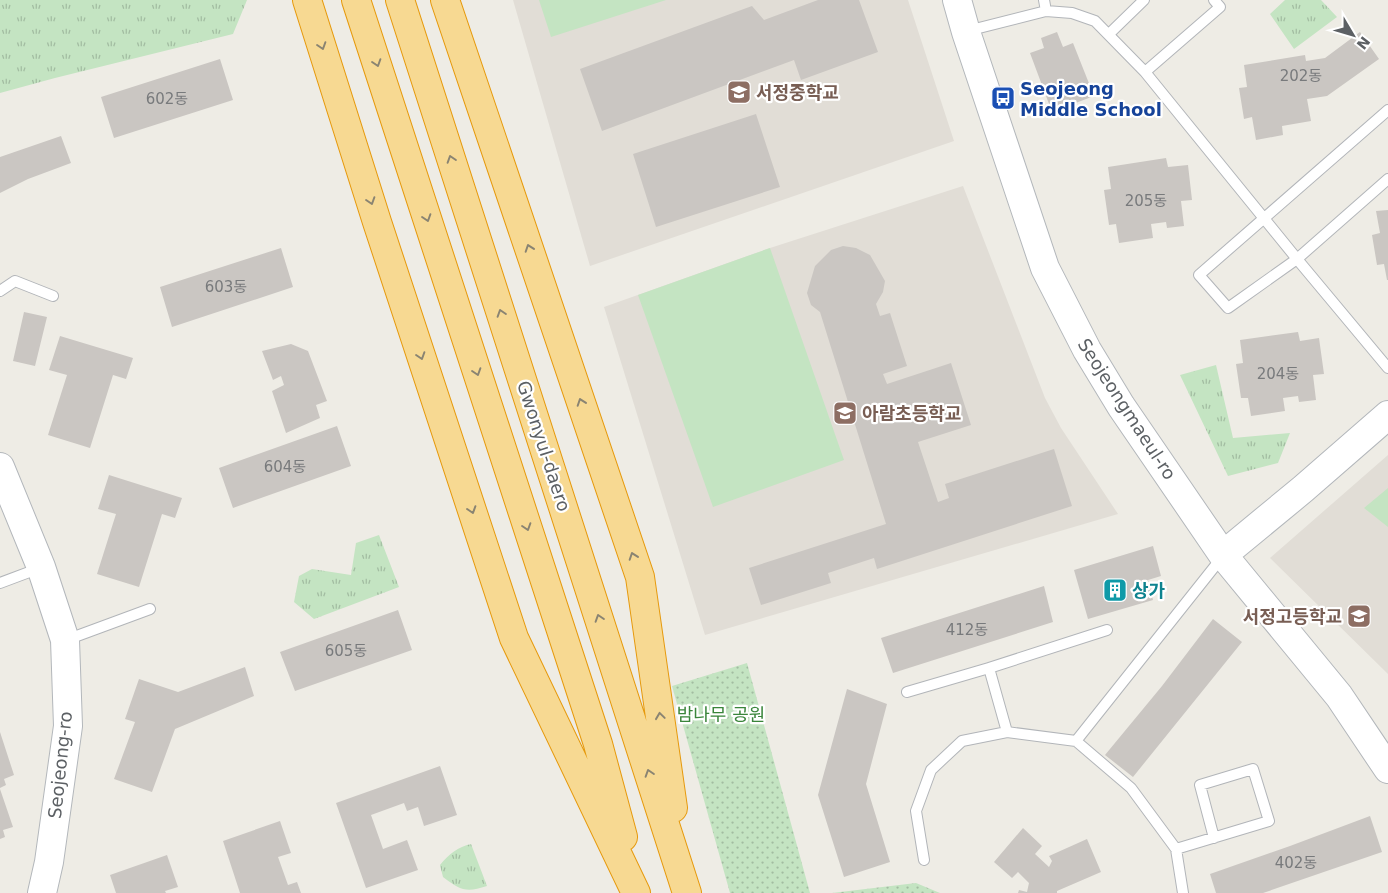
<svg xmlns="http://www.w3.org/2000/svg" width="1388" height="893" font-family="'DejaVu Sans','Noto Sans KR',sans-serif">
  <style>
    .education { fill: #e1ddd6 }
    .grass { fill: #c4e4c2 }
    .park { fill: url(#park-tufts) }
    .garden { fill: url(#garden-dots) }
    .building { fill: #cac6c2 }
    .lines { fill: none; stroke-linecap: round; stroke-linejoin: round }
    .lane-casing { stroke: #b2b5b9; stroke-width: 12 }
    .secondary-casing { stroke: #b3b7bb; stroke-width: 30 }
    .highway-casing { stroke: #e6990c; stroke-width: 30 }
    .lane { stroke: #fff; stroke-width: 10 }
    .secondary { stroke: #fff; stroke-width: 28 }
    .highway { stroke: #f7d992; stroke-width: 28 }
    .oneway { stroke: #8a8472 }
    .labels { text-anchor: middle; dominant-baseline: central; stroke-width: 4.5; stroke-linejoin: round; paint-order: stroke }
    .number-label { font-size: 15px; fill: #787a7c }
    .transit-label { font-size: 18px; font-weight: bold; fill: #164399; stroke: #fff; text-anchor: start }
    .education-label { font-size: 18px; font-weight: bold; fill: #785e54; stroke: #fff; text-anchor: start }
    .street-label { font-size: 18px; fill: #5c6064; stroke: #fff }
    .culture-label { font-size: 18px; font-weight: bold; fill: #0d838f; stroke: #fff; text-anchor: start }
    .park-label { font-size: 18px; fill: #3a853b; stroke: #fff }
  </style>
  <defs>
    <pattern id="park-tufts" width="24" height="20" patternUnits="userSpaceOnUse" patternTransform="scale(1.25)"><rect width="24" height="20" fill="#c4e4c2"/><path d="M3 7l-1-3M5 7V3M7 7l1-3M15 17l-1-3M17 17v-4M19 17l1-3" fill="none" stroke="#a2bca1"/></pattern>
    <pattern id="garden-dots" width="8" height="8" patternUnits="userSpaceOnUse" patternTransform="scale(1.25)"><rect width="8" height="8" fill="#c4e4c2"/><path d="M2 2h.1M6 6h.1" fill="none" stroke="#a2bca1" stroke-width="1.8" stroke-linecap="round"/></pattern>
  </defs>
  <rect width="100%" height="100%" fill="#eeece5"/>
  <path class="education" d="M513,0H908L954,141L590,266Z
    M963,186L1045,398L1061,428L1118,514L705,635L604,307L770,248Z
    M1388,455V674L1270,558Z"/>
  <path class="grass" d="M539,0H666L551,37Z
    M770,248L844,460L713,507L638,295Z
    M1388,488V527L1364,508Z"/>
  <path class="park" d="M0,0H247L233,34L55,78L0,93Z
    M1285,0H1321L1337,17L1294,49L1270,14Z
    M1216,365L1233,438L1290,433L1278,463L1228,476L1180,375Z
    M379,535L399,587L314,619L294,602L299,576L312,569L351,575L356,543Z
    M471,844L487,886C466,893 460,890 443,877L440,865C449,854 458,847 471,844Z"/>
  <path class="garden" d="M747,663L810,893H730L672,686Z
    M916,883L940,893H832Z"/>
  <path class="building" d="M818,0H859L878,52L801,80L794,60L602,131L580,69L752,6L764,20Z
    M1057,32L1063,47L1073,43L1094,96L1052,112L1030,53L1044,48L1041,38Z
    M1360,32L1379,59L1327,96L1307,99L1311,121L1282,126L1283,135L1256,140L1252,117L1244,119L1239,88L1247,87L1244,65L1305,55L1306,61L1325,58Z
    M220,59L233,100L114,138L101,97Z
    M756,114L780,187L656,227L633,154Z
    M61,136L71,163L28,179L0,193V157Z
    M1166,158L1168,167L1188,165L1192,200L1181,201L1184,226L1167,228L1166,222L1151,224L1153,238L1119,243L1116,224L1109,225L1104,190L1111,189L1108,167Z
    M1388,210V280H1387L1384,264L1377,265L1372,235L1380,233L1376,211Z
    M843,246L856,248L870,255L885,281L883,292L876,304L880,316L890,313L907,366L883,374L887,384L951,363L971,425L918,442L938,502L949,498L945,484L1054,449L1072,506L877,569L874,558L828,573L831,583L761,605L749,568L886,524L820,312L811,305L807,293L815,266L831,250Z
    M281,248L293,287L172,327L160,287Z
    M24,312L47,317L35,366L13,361Z
    M1298,332L1300,341L1319,338L1324,374L1313,375L1316,400L1299,402L1298,396L1283,398L1285,411L1251,416L1248,398H1241L1236,364L1243,363L1240,340Z
    M60,336L133,358L126,379L113,375L90,448L48,435L67,375L49,370Z
    M291,344L308,351L327,401L316,405L320,418L286,433L272,391L284,385L281,376L273,380L262,351Z
    M337,426L351,466L233,508L219,468Z
    M109,475L182,498L175,518L162,514L139,587L97,574L116,514L98,509Z
    M1153,546L1161,576L1148,580L1153,600L1088,619L1074,570Z
    M1044,586L1053,622L893,673L881,638Z
    M398,610L412,650L295,691L280,652Z
    M1213,619L1242,642L1133,777L1105,755L1162,686Z
    M245,667L254,696L175,729L152,792L114,779L135,722L125,719L139,679L178,692Z
    M847,689L887,704L866,784L890,862L844,877L818,795Z
    M0,732L14,775L4,779L6,785L0,788Z
    M440,766L457,815L424,826L418,807L407,811L404,803L371,815L383,849L407,840L418,870L366,888L336,803Z
    M0,789L13,827L3,830L5,837L0,839Z
    M1370,816L1382,852L1263,893H1216L1210,874L1290,846Z
    M280,821L291,853L278,857L288,885L297,882L301,893H240L223,841Z
    M1023,828L1042,846L1035,854L1049,867L1052,861L1049,856L1087,839L1101,872L1057,891V893H1018L1019,890L1027,892L1029,883L1018,872L1012,878L994,862Z
    M167,855L178,887L165,891L166,893H116L110,875Z"/>
  <g class="lines">
    <g class="lane-casing">
      <path id="lane" d="M1044,0L1046,11
        M967,31L1046,11L1072,13L1095,21L1145,72L1297,259L1388,368
        M1109,34L1144,0
        M1145,72L1220,7L1214,0
        M1388,110L1199,275L1228,308L1297,259L1388,179
        M0,291L15,281L53,296
        M0,583L40,568
        M66,640L150,609
        M907,692L989,668
        M1007,732L989,668L1107,630
        M1176,849L1269,821L1253,769L1200,785L1214,838
        M924,860L916,811L931,770L962,741L1007,732L1076,741
        M1183,893L1176,849L1131,788L1076,741L1223,556"/>
    </g>
    <g class="secondary-casing">
      <path id="secondary" d="M957,0L966,32L1045,268L1087,350L1121,406L1223,555L1339,696L1388,769
        M0,467L41,567L65,640L68,726L49,862L42,893
        M1223,555L1303,489L1388,415"/>
    </g>
    <g class="highway-casing">
      <path id="highway" d="M307,0L377,222L514,638L636,893
        M356,0L598,744L623,837
        M400,0L687,893
        M445,0L640,577L673,808"/>
    </g>
    <use href="#lane" class="lane"/>
    <use href="#secondary" class="secondary"/>
    <use href="#highway" class="highway"/>
  </g>
  <defs><path id="oneway-chevron" d="M-2-3.5L2.5 0L-2 3.5" fill="none" stroke-width="1.6" stroke-linecap="round" stroke-linejoin="round" transform="scale(1.25)"/></defs>
  <g class="oneway">
    <use href="#oneway-chevron" transform="translate(322 46) rotate(72)"/>
    <use href="#oneway-chevron" transform="translate(377 63) rotate(72)"/>
    <use href="#oneway-chevron" transform="translate(451 159) rotate(-108)"/>
    <use href="#oneway-chevron" transform="translate(371 201) rotate(72)"/>
    <use href="#oneway-chevron" transform="translate(427 218) rotate(72)"/>
    <use href="#oneway-chevron" transform="translate(529 248) rotate(-109)"/>
    <use href="#oneway-chevron" transform="translate(501 313) rotate(-108)"/>
    <use href="#oneway-chevron" transform="translate(421 356) rotate(72)"/>
    <use href="#oneway-chevron" transform="translate(477 372) rotate(72)"/>
    <use href="#oneway-chevron" transform="translate(581 402) rotate(-109)"/>
    <use href="#oneway-chevron" transform="translate(472 510) rotate(72)"/>
    <use href="#oneway-chevron" transform="translate(527 527) rotate(72)"/>
    <use href="#oneway-chevron" transform="translate(633 556) rotate(-109)"/>
    <use href="#oneway-chevron" transform="translate(599 618) rotate(-108)"/>
    <use href="#oneway-chevron" transform="translate(660 716) rotate(-98)"/>
    <use href="#oneway-chevron" transform="translate(649 773) rotate(-108)"/>
  </g>
  <defs>
    <g id="school-square" transform="scale(1.25)"><rect x="-9" y="-9" width="18" height="18" rx="4" fill="#8d6e63" stroke="#fff"/><path d="M0-5L7-2L0 1L-7-2ZM-4 1L0 2.5L4 1V4Q0 6-4 4Z" fill="#fff"/></g>
    <g id="bus-square" transform="scale(1.25)"><rect x="-9" y="-9" width="18" height="18" rx="4" fill="#1a4fb4" stroke="#fff"/><path d="M-5-6H5V4H4V6H2V4H-2V6H-4V4H-5ZM-3.5-4V0h7V-4ZM-3.5 1.2v1.5H-2V1.2ZM2 1.2v1.5H3.5V1.2Z" fill="#fff"/></g>
    <g id="building-square" transform="scale(1.25)"><rect x="-9" y="-9" width="18" height="18" rx="4" fill="#0f9aa8" stroke="#fff"/><path d="M-4-6H4V6H1V3H-1V6H-4ZM-2.5-4.3h1.7v1.8h-1.7ZM.8-4.3h1.7v1.8H.8ZM-2.5-1h1.7V.8h-1.7ZM.8-1h1.7V.8H.8Z" fill="#fff"/></g>
  </defs>
  <g fill-rule="evenodd">
    <use href="#school-square" x="739" y="92"/>
    <use href="#bus-square" x="1003" y="98"/>
    <use href="#school-square" x="845" y="413"/>
    <use href="#building-square" x="1115" y="590"/>
    <use href="#school-square" x="1359" y="616"/>
  </g>
  <g class="labels">
    <g class="number-label">
      <text x="1301" y="76">202동</text>
      <text x="167" y="99">602동</text>
      <text x="1146" y="201">205동</text>
      <text x="226" y="287">603동</text>
      <text x="1278" y="374">204동</text>
      <text x="285" y="467">604동</text>
      <text x="967" y="630">412동</text>
      <text x="346" y="651">605동</text>
      <text x="1296" y="863">402동</text>
    </g>
    <g class="transit-label">
      <text x="1020" y="88">Seojeong<tspan x="1020" dy="21">Middle School</tspan></text>
    </g>
    <g class="education-label">
      <text x="756" y="92">서정중학교</text>
      <text x="862" y="413">아람초등학교</text>
      <text x="1342" y="616" text-anchor="end">서정고등학교</text>
    </g>
    <g class="street-label">
      <text transform="translate(1127 409) rotate(57)">Seojeongmaeul-ro</text>
      <text transform="translate(544 446) rotate(72)">Gwonyul-daero</text>
      <text transform="translate(60 765) rotate(-84)">Seojeong-ro</text>
    </g>
    <g class="culture-label">
      <text x="1132" y="590">상가</text>
    </g>
    <g class="park-label">
      <text x="721" y="714">밤나무 공원</text>
    </g>
  </g>
  <g transform="translate(1353 35) rotate(128)" stroke="#ffffff" stroke-width="4" paint-order="stroke">
  <path d="M0-4L9 19L0 12L-9 19Z" fill="#5c6064"/>
  <text y="-8" font-size="14" font-weight="bold" text-anchor="middle" fill="#5c6064">N</text>
  </g>
</svg>
